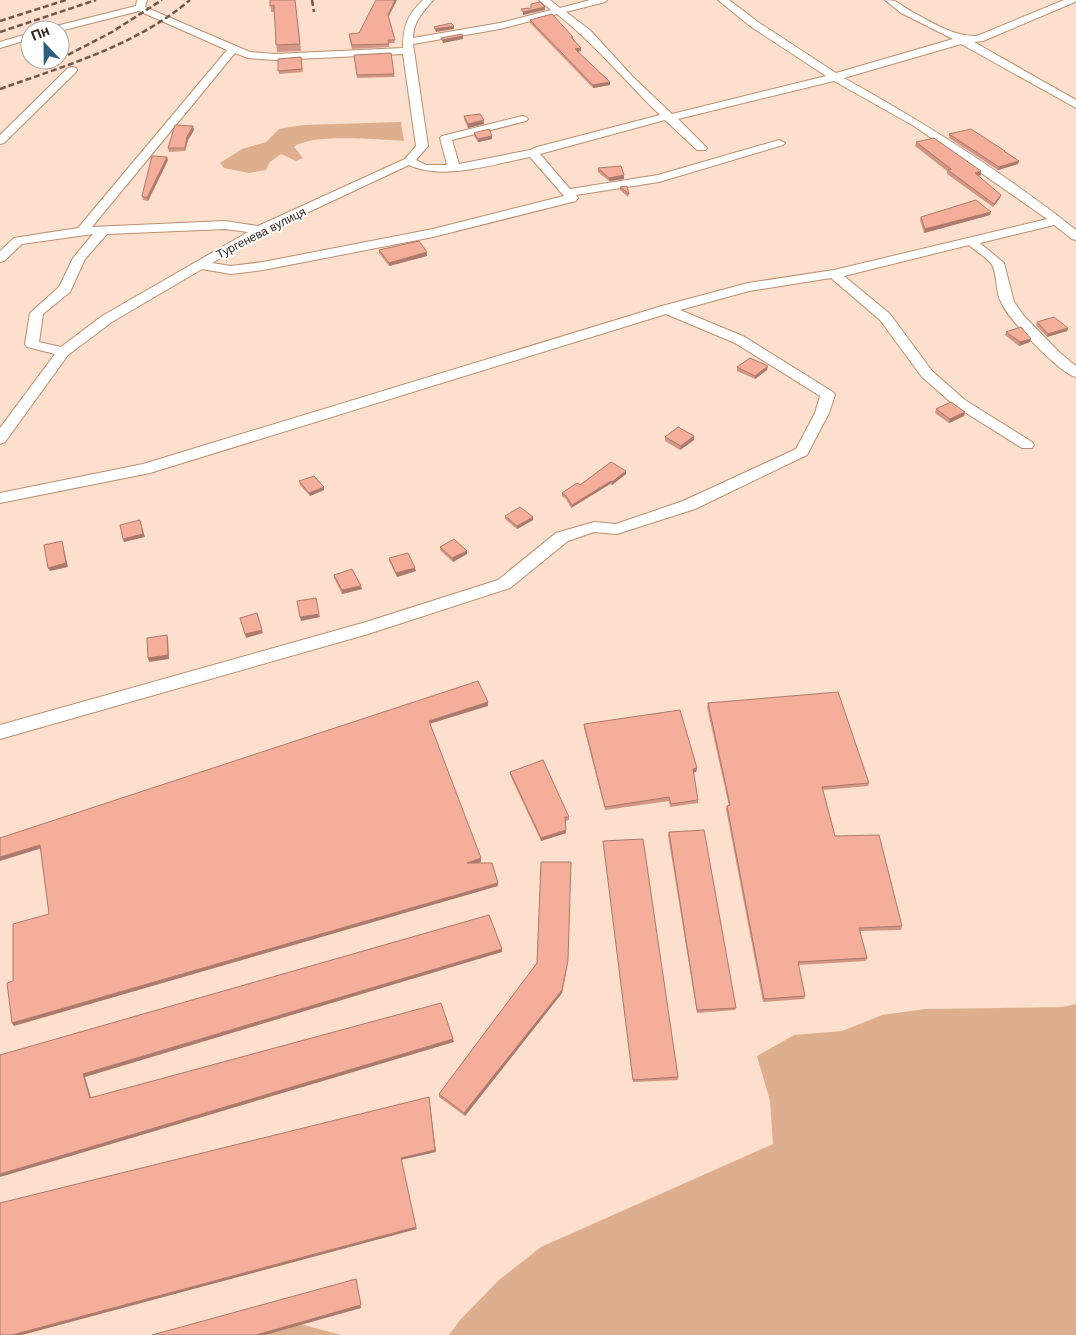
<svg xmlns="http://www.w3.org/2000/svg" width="1076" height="1335" font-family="Arial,sans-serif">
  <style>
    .green { fill: #deaf8e }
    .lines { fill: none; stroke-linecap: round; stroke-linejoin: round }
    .minor-casing { stroke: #ba8f70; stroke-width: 2 }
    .minor { fill: #fff; fill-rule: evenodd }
    .rail { stroke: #6e594b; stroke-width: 2.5; stroke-dasharray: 6 3; stroke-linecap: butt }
    .wall { fill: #d29684 }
    .shaded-wall { fill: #ab7a6c }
    .building { fill: #f4ae9a; stroke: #ab7a6c }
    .labels { text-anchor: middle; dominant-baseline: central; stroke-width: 4; stroke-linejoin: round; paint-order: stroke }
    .far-street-label { font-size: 12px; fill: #352317; stroke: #fff }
  </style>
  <rect width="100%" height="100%" fill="#fcdfcc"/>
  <path class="green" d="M401,122L404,141C380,140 312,133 294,147L303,158L296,161L281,154L270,162L266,170L249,173L224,168L220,163L242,149L266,142L279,129L303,125Z
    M1076,1004V1335H449L461,1319L499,1280L541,1247L773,1144L770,1101L757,1056L794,1035L842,1031L882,1015L925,1009L1063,1007Z
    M300,1324L341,1335H260Z"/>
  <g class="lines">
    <g class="minor-casing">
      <path id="minor" d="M137,0H147L145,7L250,52L275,54L403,48C403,27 407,15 423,0H433C423,12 413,22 413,38L500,23L551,10L539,0H550L560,8L590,0H607L605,2L566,12L590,30L633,77L672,114L826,76L750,26L718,0H729L758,22L836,73L953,39L901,13L885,0C899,0 898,4 909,10C929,21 954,37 977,36L1064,0H1076L1075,2L983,41L974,42L1076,100V108L961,44L844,78C925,123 1003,172 1076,230V240L1072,239L1054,225L980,243L1004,263L1014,302L1024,316L1060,353L1076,366V377C1059,373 1008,319 1001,302C995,291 998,276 992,265C988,258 975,251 969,245L844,276L890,314L932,371L965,400L1032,442L1034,445L1032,448H1022L955,406L922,377L880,320L831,278L749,291L680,310L745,337L833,392L835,395L829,413L807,455L695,509L617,534L594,532L568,541L510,588L368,634L0,739V725L366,622L498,580L556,533L594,522L616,524L683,501L796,449L815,413L820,396L735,343L666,314L150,473L0,503V493L143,464L662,306L748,283L834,270L1047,219L914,126L834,81L678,119L707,148L705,150H697L665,120L540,154L570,189L658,175L779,140L785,143L783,145L659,182L576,195L578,198L576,201L433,237L263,270L231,274L202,269L112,322L68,355L5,442L0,444V428L55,354L27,347L25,344L30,313L59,287L73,258L93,234L22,244L4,261L0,262V251L14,238L78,228L227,50L139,11L60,31L47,30L48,28L136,6ZM557,14C595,44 625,81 660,115L537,147L530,150L459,164L452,140L526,121L528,119L526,117L522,116L442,136L440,138L447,165H426L416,160L428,146L413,44L500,29ZM235,53L248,58L275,60L403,54L416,146L405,159L258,226L225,221L92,227ZM530,157L564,196L433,229L263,262L231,266L212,263L264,233L409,165C443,181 494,164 530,157ZM225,229L248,232L102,316L61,347L39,342L43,314L70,292L85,259L107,234Z
        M30,33V39L0,48V42Z
        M72,67L76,68L77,70L76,72L4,143L0,144V135L68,68Z"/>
    </g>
    <use href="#minor" class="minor"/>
    <path class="rail" d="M312,0L314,12
      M0,21L66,0
      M0,32L96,0
      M60,59L112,32L162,0
      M0,89C67,65 135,46 190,0"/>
  </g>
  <path class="wall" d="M270,0H295L301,51L277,52L274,12H271Z
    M388,17L395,43H389V47L352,49L349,37L359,33Z
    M530,20L573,37V39L581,51L578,52L610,82V85L593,88L530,23Z
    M354,55L394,74L395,77L357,78Z
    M301,57L303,72L279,74L278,59Z
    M464,116L484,124L468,128L464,119Z
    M194,130L188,140L185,151L169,152L168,148Z
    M474,133L492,136V139L478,142L474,136Z
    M949,134L1005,151V152L1019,161L1018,164L998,170L949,138Z
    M916,142L981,175L978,176L1000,198L993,207L947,174V171L915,146Z
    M168,160L148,201L143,200L142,196Z
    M598,168L624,179L609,181L598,172Z
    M620,187L629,194L628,197L620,190Z
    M990,215L924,233L920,220L921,217Z
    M379,250L427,256L389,266L379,253Z
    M1037,322L1068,328L1067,331L1047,337L1036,325Z
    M1006,332L1030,342L1019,346L1005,335Z
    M737,367L767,370L755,379L737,371Z
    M936,409L965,412L964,416L949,423L935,413Z
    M665,437L694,440L680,450L665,441Z
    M626,471V474L612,485L610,484L571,508L566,499L562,496V493L580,485Z
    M299,481L324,490L310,496L300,485Z
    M505,516L533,520L517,529L505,519Z
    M440,547L467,554L453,562L440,550Z
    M389,558L416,571L397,577L389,561Z
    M334,575L362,589L342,594L334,578Z
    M708,703L869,783L868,786L823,790L835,836L902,926L901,930L860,931L867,958L866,961L798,965L805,996L804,999L763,1002L726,809L727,806H729L707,707Z
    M584,724L697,768L696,772H693L698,800V803L670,807L669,801L605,810L584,728Z
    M510,772L569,817V820L565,821L566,833L541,841L510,775Z
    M669,832L736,1008L735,1010L697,1013L668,835Z
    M603,841L678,1077V1080L633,1082Z
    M537,963H568L562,993L465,1116L439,1097V1094Z"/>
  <path class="shaded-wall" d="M395,0H397L388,18V15Z
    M545,7V10L523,15V12Z
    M454,26V29L436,32L435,29Z
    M463,36V39L443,43L442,40Z
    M581,48V51L575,52V49Z
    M610,82V85L593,88V85Z
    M484,120V124L468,128V124Z
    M193,126L194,130L188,140L185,151V148L187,137Z
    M492,136V139L478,142V139Z
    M167,157L168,160L148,201L147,198Z
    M1019,161L1018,164L998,170L999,167Z
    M981,171V175L974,177L975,173Z
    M624,175V179L609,181V178Z
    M1001,195L1000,198L993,207L994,204Z
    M991,212L990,215L924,233L925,229Z
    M427,252V256L389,266V263Z
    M1068,328L1067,331L1047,337L1048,334Z
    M1031,339L1030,342L1019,346L1020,342Z
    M768,366L767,370L755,379V376Z
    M965,412L964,416L949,423L950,419Z
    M694,436V440L680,450L681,446Z
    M626,471V474L612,485V482Z
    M611,481L610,484L571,508L572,505Z
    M324,487V490L310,496L309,493Z
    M533,517V520L517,529V526Z
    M140,520L145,537L124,542L123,539Z
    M62,541L68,567L50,571L48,568Z
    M467,551V554L453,562L452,558Z
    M415,568L416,571L397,577L396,573Z
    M361,586L362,589L342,594V590Z
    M319,614L320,617L301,621L300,617Z
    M262,630L263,633L246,638L245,634Z
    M167,635L168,638L169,659L149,662L148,658Z
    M488,702V706L429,724V721Z
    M697,768L696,772L692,773L693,769Z
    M566,830V833L541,841V838Z
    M40,845L42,848L0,861V857Z
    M481,858V862L467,867V863Z
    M498,883V886L14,1026L12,1023Z
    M502,949V952L85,1077L92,1101L90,1098L83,1074Z
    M568,960L562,993L465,1116L464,1113Z
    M453,1039L454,1042L0,1177V1174Z
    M429,1097L436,1152L401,1160V1158Z
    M416,1227L417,1229L22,1335H12Z
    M356,1279L361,1308L265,1335H256Z"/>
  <path class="building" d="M270,0H295L300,44L276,45L274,5L270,6Z
    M376,0H395L388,15L395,40H388L389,44L352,45L349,34L359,33Z
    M540,2L545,7L523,12L521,9L531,8V4Z
    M552,14L573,37H571L581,48L575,49L610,82L593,85L530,20Z
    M451,23L454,26L435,29L434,27Z
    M462,34L463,36L442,40L441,38Z
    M391,53L394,74L357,75L354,55Z
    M301,57L302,69L278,71V59Z
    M480,114L484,120L468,124L464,116Z
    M175,125L193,126L187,137L185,148H168Z
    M489,129L492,136L478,139L474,133Z
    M971,129L1005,151H1004L1019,161L999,167L949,134Z
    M934,138L981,171L975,173L1001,195L994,204L948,170L951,169L916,142Z
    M152,156L167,157L147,198L142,196Z
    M621,166L624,175L609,178L598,168Z
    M627,186L629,194L620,187Z
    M976,200L991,212L925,229L921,217Z
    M419,241L427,252L389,263L379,250Z
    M1054,317L1068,328L1048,334L1037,322Z
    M1021,327L1031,339L1020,342L1006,332Z
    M750,358L768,366L755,376L737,367Z
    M951,402L965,412L950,419L936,409Z
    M678,427L694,436L681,446L665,437Z
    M611,462L626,471L612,482L611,481L572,505L566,496L562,493L577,483L580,485Z
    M314,476L324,487L309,493L299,481Z
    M520,507L533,517L517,526L505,516Z
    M140,520L143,534L123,539L120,525Z
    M454,539L467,551L452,558L440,547Z
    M62,541L66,563L48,568L44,545Z
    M408,553L415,568L396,573L389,558Z
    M352,569L361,586L342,590L334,575Z
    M316,598L319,614L300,617L297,601Z
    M257,613L262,630L245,634L240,618Z
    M167,635L168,655L148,658L147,638Z
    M478,681L488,702L429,721L481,858L467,863H492L498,883L12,1023L7,983L13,981V924L49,914L40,845L0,857V838Z
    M838,692L869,783L822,787L835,836L879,835L902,926L859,928L867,958L798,962L805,996L764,999L727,806L730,805L708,703Z
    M680,710L697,768L693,769L698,800L671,804L669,797L605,807L584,724Z
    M543,760L569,817H565L566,830L541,838L510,772Z
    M704,830L736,1008L697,1010L669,832Z
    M643,839L678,1077L633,1080L603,841Z
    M541,862H571L568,960L562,990L464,1113L439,1094L537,963Z
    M489,915L502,949L83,1074L90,1098L441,1003L453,1039L0,1174V1055Z
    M429,1097L435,1150L401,1158L416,1227L12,1335H0V1203Z
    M356,1279L361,1305L256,1335H152Z"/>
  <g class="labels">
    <g class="far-street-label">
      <text transform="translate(261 233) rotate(-27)">Тургенева вулиця</text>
    </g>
  </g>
  <g transform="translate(45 45) rotate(338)"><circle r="24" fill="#ffffff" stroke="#aea7a2"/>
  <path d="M0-4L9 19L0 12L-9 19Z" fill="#2e607d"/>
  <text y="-8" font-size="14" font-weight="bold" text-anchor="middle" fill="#352317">Пн</text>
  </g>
</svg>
